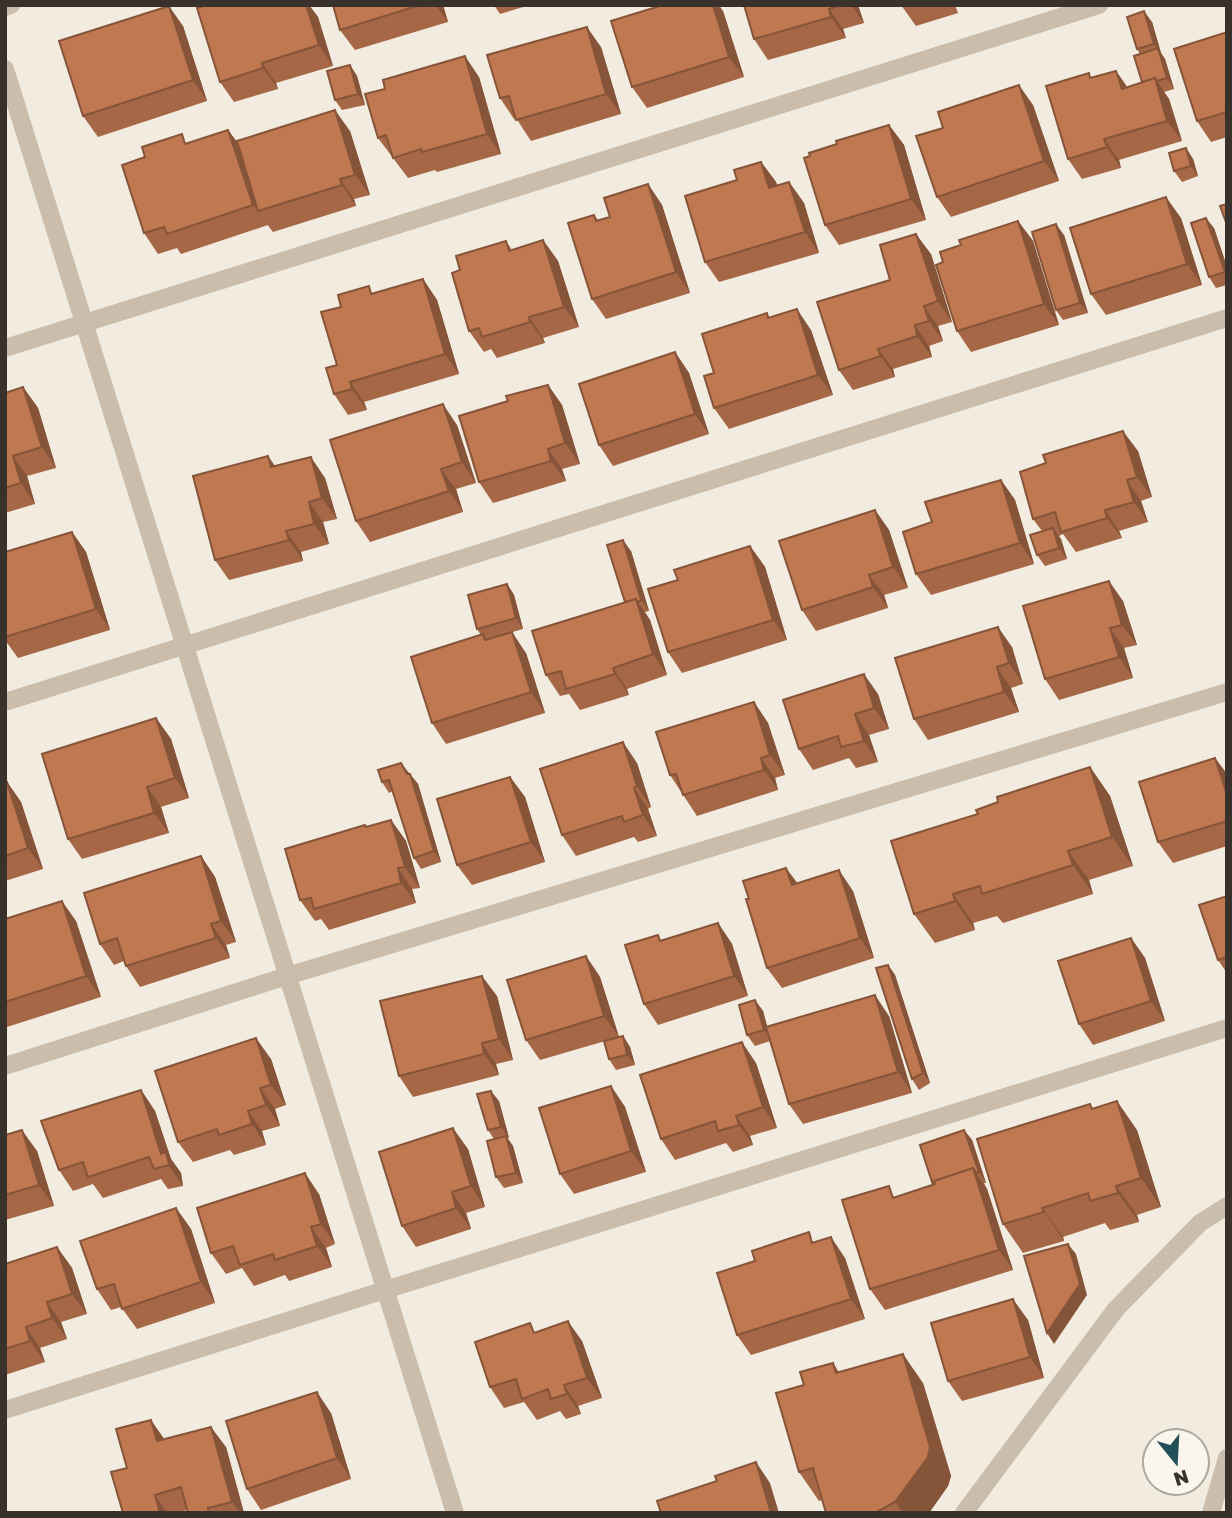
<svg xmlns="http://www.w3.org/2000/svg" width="1232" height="1518" font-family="'Golos Text',sans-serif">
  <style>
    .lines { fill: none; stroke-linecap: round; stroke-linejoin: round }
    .lane { stroke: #cabdac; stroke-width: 18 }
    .street { stroke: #cabdac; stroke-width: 18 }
    .wall { fill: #a56746 }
    .shaded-wall { fill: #865439 }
    .building { fill: #c07851; stroke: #865439; stroke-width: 2 }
  </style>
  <rect width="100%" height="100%" fill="#f2ece0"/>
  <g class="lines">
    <path class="lane" d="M1211,1513L1227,1458"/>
    <path class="street" d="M5,7L11,5
      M5,69L455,1513
      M5,348L1099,5
      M5,702L1227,318
      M5,1066L287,976L1227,692
      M5,1410L385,1290L1227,1028
      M964,1513L1116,1309L1200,1223L1227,1206"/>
  </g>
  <path class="wall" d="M207,5H309L318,17L333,66L276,83L278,89L234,102L220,82Z
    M333,5H443L448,22L355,50L340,30Z
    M494,5H530L500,14Z
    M744,5H858L864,23L843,29L846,38L768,60L754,39Z
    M901,5H955L958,13L916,26Z
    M723,11L744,77L647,108L632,87Z
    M1152,22L1161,53L1165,59L1174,89L1164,92L1169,99L1182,141L1119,160L1121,168L1082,179L1068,159L1092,77L1116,71L1127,87L1142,82L1140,54L1137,49Z
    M183,26L207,101L98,137L83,116Z
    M1227,32V137L1211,142L1197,121Z
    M601,47L621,114L531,141L516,118L514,119L500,98Z
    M350,65L357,76L365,105L342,110L335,100Z
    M479,77L501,154L437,172L435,170L408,178L378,138Z
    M1033,105L1059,181L951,217L937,197Z
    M889,125L904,145L926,220L839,245L825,225L837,144Z
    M228,130L238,143L350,131L370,195L354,199L356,206L273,232L267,224L268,225L181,254L177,248L158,254L144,233L188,143Z
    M1186,148L1193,159L1198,176L1182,182L1174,171Z
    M761,162L776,182L777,186L789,182L804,203L819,253L719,282L705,262L737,180Z
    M648,184L662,205L690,293L606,319L592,299L594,215L598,220L610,217Z
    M1181,218L1202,285L1106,315L1091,294Z
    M1018,221L1033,241L1059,325L971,352L957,331L943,262Z
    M1214,228L1227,267V285L1216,288L1209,277Z
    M1064,235L1088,313L1063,320L1056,310Z
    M543,240L558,261L579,327L543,338L545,343L497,358L491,349L484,352L469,331L460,270L506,241L512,250Z
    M931,254L952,322L938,326L943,341L929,346L932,357L893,369L895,377L853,390L839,370L890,280Z
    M423,279L437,300L459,374L364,402L367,410L348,415L334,394L341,307L375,293Z
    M767,313L770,318L811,330L833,395L729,429L714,408V373Z
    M675,352L689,373L709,434L613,466L599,445Z
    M548,385L562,405L580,464L562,469L566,481L493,503L479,482L508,401Z
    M23,387L38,408L56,468L27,476L35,504L5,513V393Z
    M457,425L476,483L456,489L463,512L370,542L356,521Z
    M1138,451L1152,497L1141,501L1148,522L1119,531L1122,538L1076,552L1063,534L1059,536L1061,539L1067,559L1045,566L1037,555L1042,531L1033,519Z
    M268,456L275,466L325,478L337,519L323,522L329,544L301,552L303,561L229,580L215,560Z
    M1001,480L1015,500L1034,564L931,595L916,574L932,522Z
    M875,510L889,530L908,588L884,595L888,608L816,631L802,610Z
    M72,532L86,552L110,630L18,658L5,640V552Z
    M750,546L765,567L787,640L682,673L668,652L678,580Z
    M631,551L649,611L645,612L650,620L667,675L627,689L629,695L580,710L569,694L560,696L546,675L625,602Z
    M507,584L514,595L523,629L487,639L526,653L545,713L446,744L432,723L481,635L477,629Z
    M1123,601L1137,645L1124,648L1133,678L1059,700L1045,679Z
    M1012,647L1023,684L1011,688L1019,712L928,740L914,719Z
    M878,694L889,729L869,735L878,762L856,768L849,758L813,770L799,749Z
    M754,702L768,723L785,775L775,778L778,790L697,816L670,775Z
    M156,718L171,739L189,798L161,807L169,833L82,859L68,839Z
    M1215,758L1227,774V846L1173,863L1158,842Z
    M637,763L651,807L648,809L657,836L638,842L634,837L576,856L562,835Z
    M1090,767L1110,796L1133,866L1089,880L1093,894L1003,923L997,916L973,923L975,930L935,943L914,914L978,814L998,802Z
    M410,774L418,784L441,862L421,869L414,858L393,791L389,793L382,782Z
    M510,777L525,797L545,862L472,885L457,865Z
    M5,782H7L21,802L43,869L5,881Z
    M391,820L406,841L420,888L412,889L416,903L329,930L321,919L315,921L300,900L367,827Z
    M201,856L215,877L236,942L226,945L230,958L140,987L126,966L124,961L114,965L100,944Z
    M786,868L797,884L853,891L874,958L782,988L767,968L749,899Z
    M1227,896V973L1218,960Z
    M5,919L76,921L101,997L7,1027L5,1025Z
    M718,923L732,944L748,996L658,1025L644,1004L658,935L661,941Z
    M1131,938L1145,958L1165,1021L1093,1045L1079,1024Z
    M586,956L600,977L619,1037L540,1060L526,1040Z
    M888,965L895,975L930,1083L919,1090L912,1079Z
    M497,996L513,1060L496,1064L499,1075L413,1097L399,1076Z
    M755,1000L763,1011L767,1027L889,1016L912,1093L803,1124L789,1104L770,1041L755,1046L747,1035Z
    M623,1036L630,1047L635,1065L616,1070L609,1059Z
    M271,1059L286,1105L275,1109L280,1126L262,1131L266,1145L234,1155L230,1150L193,1162L178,1142Z
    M756,1063L777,1128L750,1136L753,1145L733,1152L726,1143L675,1160L661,1139Z
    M611,1086L625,1107L646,1172L574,1194L560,1174Z
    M141,1090L155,1111L171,1159L181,1173L183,1186L168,1189L161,1179L103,1198L93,1184L73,1191L59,1170Z
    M499,1101L509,1138H507L513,1146L523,1183L504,1188L496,1177L494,1139L488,1130Z
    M964,1130L972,1140L986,1183H984L987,1189L1013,1270L885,1310L870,1289L896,1197L933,1185Z
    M1137,1130L1161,1207L1137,1215L1139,1222L1110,1230L1105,1223L1063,1237L1064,1241L1023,1253L1003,1224Z
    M5,1135L37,1151L54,1206L5,1220Z
    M468,1149L485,1207L466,1213L471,1229L416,1247L402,1226Z
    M319,1194L335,1244L326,1248L332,1267L289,1281L285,1275L254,1286L242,1268L226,1274L211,1253Z
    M176,1208L191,1229L215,1303L137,1329L121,1307L111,1310L97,1289Z
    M815,1242L845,1258L865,1319L751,1355L737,1335Z
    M57,1247L72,1268L87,1314L61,1322L67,1339L40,1348L45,1362L5,1375V1264Z
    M1028,1320L1044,1378L962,1401L948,1381Z
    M536,1332L582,1341L602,1398L578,1406L581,1414L566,1419L560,1411L537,1420L524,1402L504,1408L490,1387Z
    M833,1363L839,1372L923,1383L951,1476L948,1486L929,1513H826L822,1500L819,1501L799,1472L804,1385Z
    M331,1413L351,1479L261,1510L247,1489Z
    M165,1439L226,1447L244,1513H188L187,1510L177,1513H123L127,1468Z"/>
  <path class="shaded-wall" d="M306,5H309L318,17L333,66L319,45Z
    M436,5H443L448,22Z
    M713,5H719L723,11L744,77L729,57Z
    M851,5H858L864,23Z
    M169,6L183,26L207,101L193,80Z
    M829,9L843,29L846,38L831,17Z
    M1144,11L1152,22L1161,53L1165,59L1174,89L1167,78L1158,49L1154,44Z
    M587,27L601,47L621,114L606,94Z
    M465,56L479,77L501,154L487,134Z
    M262,63L276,83L278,89L263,68Z
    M350,65L357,76L365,105L358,94Z
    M1116,71L1130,91L1122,89Z
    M1155,78L1169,99L1182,141L1167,121Z
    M1019,85L1033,105L1059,181L1044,161Z
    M335,110L350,131L370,195L355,175Z
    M889,125L904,145L926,220L911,199Z
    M228,130L242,150L258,211L268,225L253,205Z
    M1104,139L1119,160L1121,168L1107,147Z
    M1186,148L1193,159L1198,176L1191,166Z
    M761,162L776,182L784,208L769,188Z
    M340,179L354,199L356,206L342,185Z
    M789,182L804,203L819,253L805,232Z
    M648,184L662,205L690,293L676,272Z
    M1166,197L1181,218L1202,285L1187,264Z
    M1206,218L1214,228L1227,267V275L1225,272Z
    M1018,221L1033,241L1059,325L1044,304Z
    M1056,224L1064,235L1088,313L1080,303Z
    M916,234L931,254L952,322L938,301Z
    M543,240L558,261L579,327L564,307Z
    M423,279L437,300L459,374L445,354Z
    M924,306L938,326L943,341L929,321Z
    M797,309L811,330L833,395L818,375Z
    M529,317L543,338L545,343L530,322Z
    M915,325L929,346L932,357L917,336Z
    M878,349L893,369L895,377L881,356Z
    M675,352L689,373L709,434L695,414Z
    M350,382L364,402L367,410L352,389Z
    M548,385L562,405L580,464L565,443Z
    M23,387L38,408L56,468L42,447Z
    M443,404L457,425L476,483L462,462Z
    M1123,431L1138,451L1152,497L1137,477Z
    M548,449L562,469L566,481L551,461Z
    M13,456L27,476L35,504L21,483Z
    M268,456L282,477L271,467Z
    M311,457L325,478L337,519L322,498Z
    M441,469L456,489L463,512L449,491Z
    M1001,480L1015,500L1034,564L1020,543Z
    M1127,480L1141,501L1148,522L1134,502Z
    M309,502L323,522L329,544L314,524Z
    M875,510L889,530L908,588L893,567Z
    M1105,510L1119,531L1122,538L1107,518Z
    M1053,528L1061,539L1067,559L1059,548Z
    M286,531L301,552L303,561L289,540Z
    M72,532L86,552L110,630L96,609Z
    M623,540L631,551L649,611L641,600Z
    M750,546L765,567L787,640L773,620Z
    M869,575L884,595L888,608L873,587Z
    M1109,581L1123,601L1137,645L1122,625Z
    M507,584L514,595L523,629L516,618Z
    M636,599L650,620L667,675L653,654Z
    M998,627L1012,647L1023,684L1009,663Z
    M1110,628L1124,648L1133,678L1119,657Z
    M512,632L526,653L545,713L531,692Z
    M997,667L1011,688L1019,712L1004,692Z
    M613,668L627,689L629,695L615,674Z
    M864,674L878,694L889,729L874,708Z
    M754,702L768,723L785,775L770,755Z
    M855,714L869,735L878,762L864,741Z
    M156,718L171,739L189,798L175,778Z
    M623,742L637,763L651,807L637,786Z
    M761,758L775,778L778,790L764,770Z
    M1215,758L1227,774V795Z
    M401,763L418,784L441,862L434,851L407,774Z
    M1090,767L1110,796L1133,866L1112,837Z
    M510,777L525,797L545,862L531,842Z
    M7,782L21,802L43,869L28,848Z
    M147,787L161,807L169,833L154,813Z
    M634,788L648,809L657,836L643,815Z
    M391,820L406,841L420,888L405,867Z
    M1068,851L1089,880L1093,894L1073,865Z
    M201,856L215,877L236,942L221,921Z
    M398,868L412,889L416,903L401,883Z
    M786,868L801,888L792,885Z
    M839,870L853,891L874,958L860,938Z
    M953,894L973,923L975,930L955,901Z
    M62,901L76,921L101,997L86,976Z
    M718,923L732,944L748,996L734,976Z
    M211,924L226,945L230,958L216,938Z
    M1131,938L1145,958L1165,1021L1151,1001Z
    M586,956L600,977L619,1037L604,1016Z
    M888,965L895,975L930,1083L923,1073Z
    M482,976L497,996L513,1060L499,1039Z
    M875,995L889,1016L912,1093L898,1072Z
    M755,1000L763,1011L771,1040L764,1030Z
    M623,1036L630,1047L635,1065L627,1055Z
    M256,1038L271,1059L286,1105L271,1085Z
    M742,1042L756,1063L777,1128L763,1107Z
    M482,1043L496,1064L499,1075L484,1054Z
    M611,1086L625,1107L646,1172L631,1151Z
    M260,1088L275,1109L280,1126L266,1105Z
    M141,1090L155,1111L171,1159L181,1173L183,1186L161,1154Z
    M491,1091L499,1101L509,1138L501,1127Z
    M1117,1101L1137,1130L1161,1207L1141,1178Z
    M248,1111L262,1131L266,1145L252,1124Z
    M736,1116L750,1136L753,1145L739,1125Z
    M453,1128L468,1149L485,1207L471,1186Z
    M22,1130L37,1151L54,1206L39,1185Z
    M964,1130L972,1140L986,1183L979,1172Z
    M506,1136L513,1146L523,1183L516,1173Z
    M973,1168L987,1189L1013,1270L999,1250Z
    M305,1173L319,1194L335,1244L321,1224Z
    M1116,1186L1137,1215L1139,1222L1118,1193Z
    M452,1192L466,1213L471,1229L456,1208Z
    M176,1208L191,1229L215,1303L201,1282Z
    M1042,1208L1063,1237L1064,1241L1044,1212Z
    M311,1227L326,1248L332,1267L317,1246Z
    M831,1237L845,1258L865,1319L851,1299Z
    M1068,1244L1076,1254L1087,1295L1054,1344L1047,1333Z
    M57,1247L72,1268L87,1314L72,1294Z
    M1013,1299L1028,1320L1044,1378L1030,1357Z
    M47,1302L61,1322L67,1339L52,1318Z
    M568,1321L582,1341L602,1398L587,1378Z
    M26,1327L40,1348L45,1362L30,1341Z
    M903,1354L923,1383L951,1476L948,1486L929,1513H903L895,1502Z
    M564,1385L578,1406L581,1414L567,1394Z
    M317,1392L331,1413L351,1479L337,1458Z
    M151,1420L165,1440L157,1441Z
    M211,1427L226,1447L244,1513H240L232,1502Z
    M756,1462L770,1483L779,1513H771Z
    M155,1495L167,1513H160Z"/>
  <path class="building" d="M207,5H306L319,45L262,63L263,68L220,82L197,8Z
    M333,5H420L340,30Z
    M663,5H713L729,57L632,87L611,21Z
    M744,5H841L829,9L831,17L754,39Z
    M169,6L193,80L83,116L59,41Z
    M1144,11L1154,44L1137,49L1127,17Z
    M587,27L606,94L516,120L509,96L500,98L487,55Z
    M1227,32V112L1197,121L1174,49Z
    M1158,48L1167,78L1157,81L1155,78L1142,82L1134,56Z
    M465,56L487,134L422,152L421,149L393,158L386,135L378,138L365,94L385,89L383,80Z
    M350,65L358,94L335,100L327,71Z
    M1116,71L1122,89L1155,78L1167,121L1104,139L1107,147L1068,159L1046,86L1089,73L1090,78Z
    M1019,85L1044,161L937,197L916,136L943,128L938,112Z
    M335,110L355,175L340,179L342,185L258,211L237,141Z
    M889,125L911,199L825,225L804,158L810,156L809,153L837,144L836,141Z
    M228,130L253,205L167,234L164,227L144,233L122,165L145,157L142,147L182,134L185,144Z
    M1186,148L1191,166L1174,171L1169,153Z
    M761,162L769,188L789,182L805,232L705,262L685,196L737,180L734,170Z
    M648,184L676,272L592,299L568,223L594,215L596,221L610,217L604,198Z
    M1166,197L1187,264L1091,294L1070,228Z
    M1227,204V225L1220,206Z
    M1206,218L1225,272L1209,277L1191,223Z
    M1018,221L1044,304L957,331L936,265L943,262L940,252L961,245L959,240Z
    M1056,224L1080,303L1056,310L1032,232Z
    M916,234L938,301L924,306L929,321L915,325L917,336L878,349L881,356L839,370L817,302L890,280L880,245Z
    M543,240L564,307L529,317L530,322L482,337L479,328L469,331L452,273L460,270L456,256L506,241L509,251Z
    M423,279L445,354L350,382L352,389L334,394L326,368L337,365L321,312L341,307L338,295L369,286L371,294Z
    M797,309L818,375L714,408L704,376L714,373L702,334L767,313L768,318Z
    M675,352L695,414L599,445L579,384Z
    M548,385L565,443L548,449L551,461L479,482L459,416L508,401L506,396Z
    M23,387L42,447L13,456L21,483L5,488V393Z
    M443,404L462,462L441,469L449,491L356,521L330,440Z
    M1123,431L1137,477L1127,480L1134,502L1105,510L1107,518L1061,532L1055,512L1033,519L1020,472L1046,463L1043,455Z
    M268,456L271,467L311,457L322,498L309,502L314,524L286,531L289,540L215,560L193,476Z
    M1001,480L1020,543L916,574L903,532L932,522L925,502Z
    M875,510L893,567L869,575L873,587L802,610L779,541Z
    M1053,528L1059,548L1037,555L1030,535Z
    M72,532L96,609L5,637V552Z
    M623,540L641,600L638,602L636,599L625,602L607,545Z
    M750,546L773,620L668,652L648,589L678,580L674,570Z
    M1109,581L1122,625L1110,628L1119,657L1045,679L1023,606Z
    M507,584L516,618L477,629L468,595Z
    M636,599L653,654L613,668L615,674L566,689L561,671L546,675L532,631Z
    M998,627L1009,663L997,667L1004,692L914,719L895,658Z
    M512,632L531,692L432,723L411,657L483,634L485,640Z
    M864,674L874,708L855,714L864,741L841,747L838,736L799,749L783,700Z
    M754,702L770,755L761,758L764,770L683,795L676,774L670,775L656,732Z
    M156,718L175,778L147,787L154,813L68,839L42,754Z
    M623,742L637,786L634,788L643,815L624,822L622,816L562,835L540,769Z
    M1215,758L1227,795V821L1158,842L1139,782Z
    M401,763L407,774H410L434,851L414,858L389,780L382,782L378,770Z
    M1090,767L1112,837L1068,851L1073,865L982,894L980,886L953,894L955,901L914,914L891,841L978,814L976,810L998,802L997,797Z
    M510,777L531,842L457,865L437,799Z
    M5,782H7L28,848L5,856Z
    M391,820L405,867L398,868L401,883L314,909L311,898L300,900L285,849L365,825L366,827Z
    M201,856L221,921L211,924L216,938L126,966L117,938L100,944L84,893Z
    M786,868L792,885L839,870L860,938L767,968L746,899H749L743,881Z
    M1227,896V957L1218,960L1199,905Z
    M62,901L86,976L5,1002V919Z
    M718,923L734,976L644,1004L625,945L658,935L660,941Z
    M1131,938L1151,1001L1079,1024L1058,961Z
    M586,956L604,1016L526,1040L507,980Z
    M888,965L923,1073L912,1079L876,968Z
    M482,976L499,1039L482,1043L484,1054L399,1076L380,1001Z
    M875,995L898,1072L789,1104L766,1027Z
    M755,1000L764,1030L747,1035L739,1005Z
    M623,1036L627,1055L609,1059L604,1041Z
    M256,1038L271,1085L260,1088L266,1105L248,1111L252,1124L219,1135L217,1129L178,1142L155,1071Z
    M742,1042L763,1107L736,1116L739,1125L718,1131L715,1121L661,1139L640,1075Z
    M611,1086L631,1151L560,1174L539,1108Z
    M141,1090L161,1154L166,1152L169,1165L154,1169L149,1157L88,1177L83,1162L59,1170L41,1121Z
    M491,1091L501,1127L488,1130L477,1094Z
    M1117,1101L1141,1178L1116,1186L1118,1193L1090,1201L1088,1193L1042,1208L1044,1212L1003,1224L977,1139L1090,1104L1092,1109Z
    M453,1128L471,1186L452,1192L456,1208L402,1226L379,1152Z
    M22,1130L39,1185L5,1195V1135Z
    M964,1130L979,1172L976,1173L973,1168L934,1181L935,1184L933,1185L920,1145Z
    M506,1136L516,1173L496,1177L487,1141Z
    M973,1168L999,1250L870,1289L842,1200L889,1186L893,1198L935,1184L934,1181Z
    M305,1173L321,1224L311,1227L317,1246L275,1260L273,1254L240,1265L233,1246L211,1253L197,1208Z
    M176,1208L201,1282L122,1309L114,1284L97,1289L80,1241Z
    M809,1232L812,1243L831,1237L851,1299L737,1335L717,1273L755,1261L752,1251Z
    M1068,1244L1080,1284L1047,1333L1024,1256Z
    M57,1247L72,1294L47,1302L52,1318L26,1327L30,1341L5,1349V1264Z
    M1013,1299L1030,1357L948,1381L931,1323Z
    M568,1321L587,1378L564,1385L567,1394L551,1399L548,1389L522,1399L516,1379L490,1387L475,1342L530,1323L534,1333Z
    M903,1354L930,1447L928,1457L895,1502L875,1513H826L813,1468L799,1472L776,1393L804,1385L800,1372L833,1363L836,1373Z
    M317,1392L337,1458L247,1489L226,1421Z
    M151,1420L157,1441L211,1427L232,1502L208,1508L209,1513H188L181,1487L155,1495L160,1513H123L111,1472L127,1468L116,1429Z
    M756,1462L771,1513H661L657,1501L717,1481L715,1476Z"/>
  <rect width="1232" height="1518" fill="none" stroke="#39312b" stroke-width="14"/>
  <g transform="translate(1176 1462) rotate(162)"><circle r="33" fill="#faf5ed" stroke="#ada79f" stroke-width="2"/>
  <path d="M0-5L12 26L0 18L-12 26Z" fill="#224f58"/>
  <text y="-10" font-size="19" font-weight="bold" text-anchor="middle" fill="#39312b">N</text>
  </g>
</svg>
